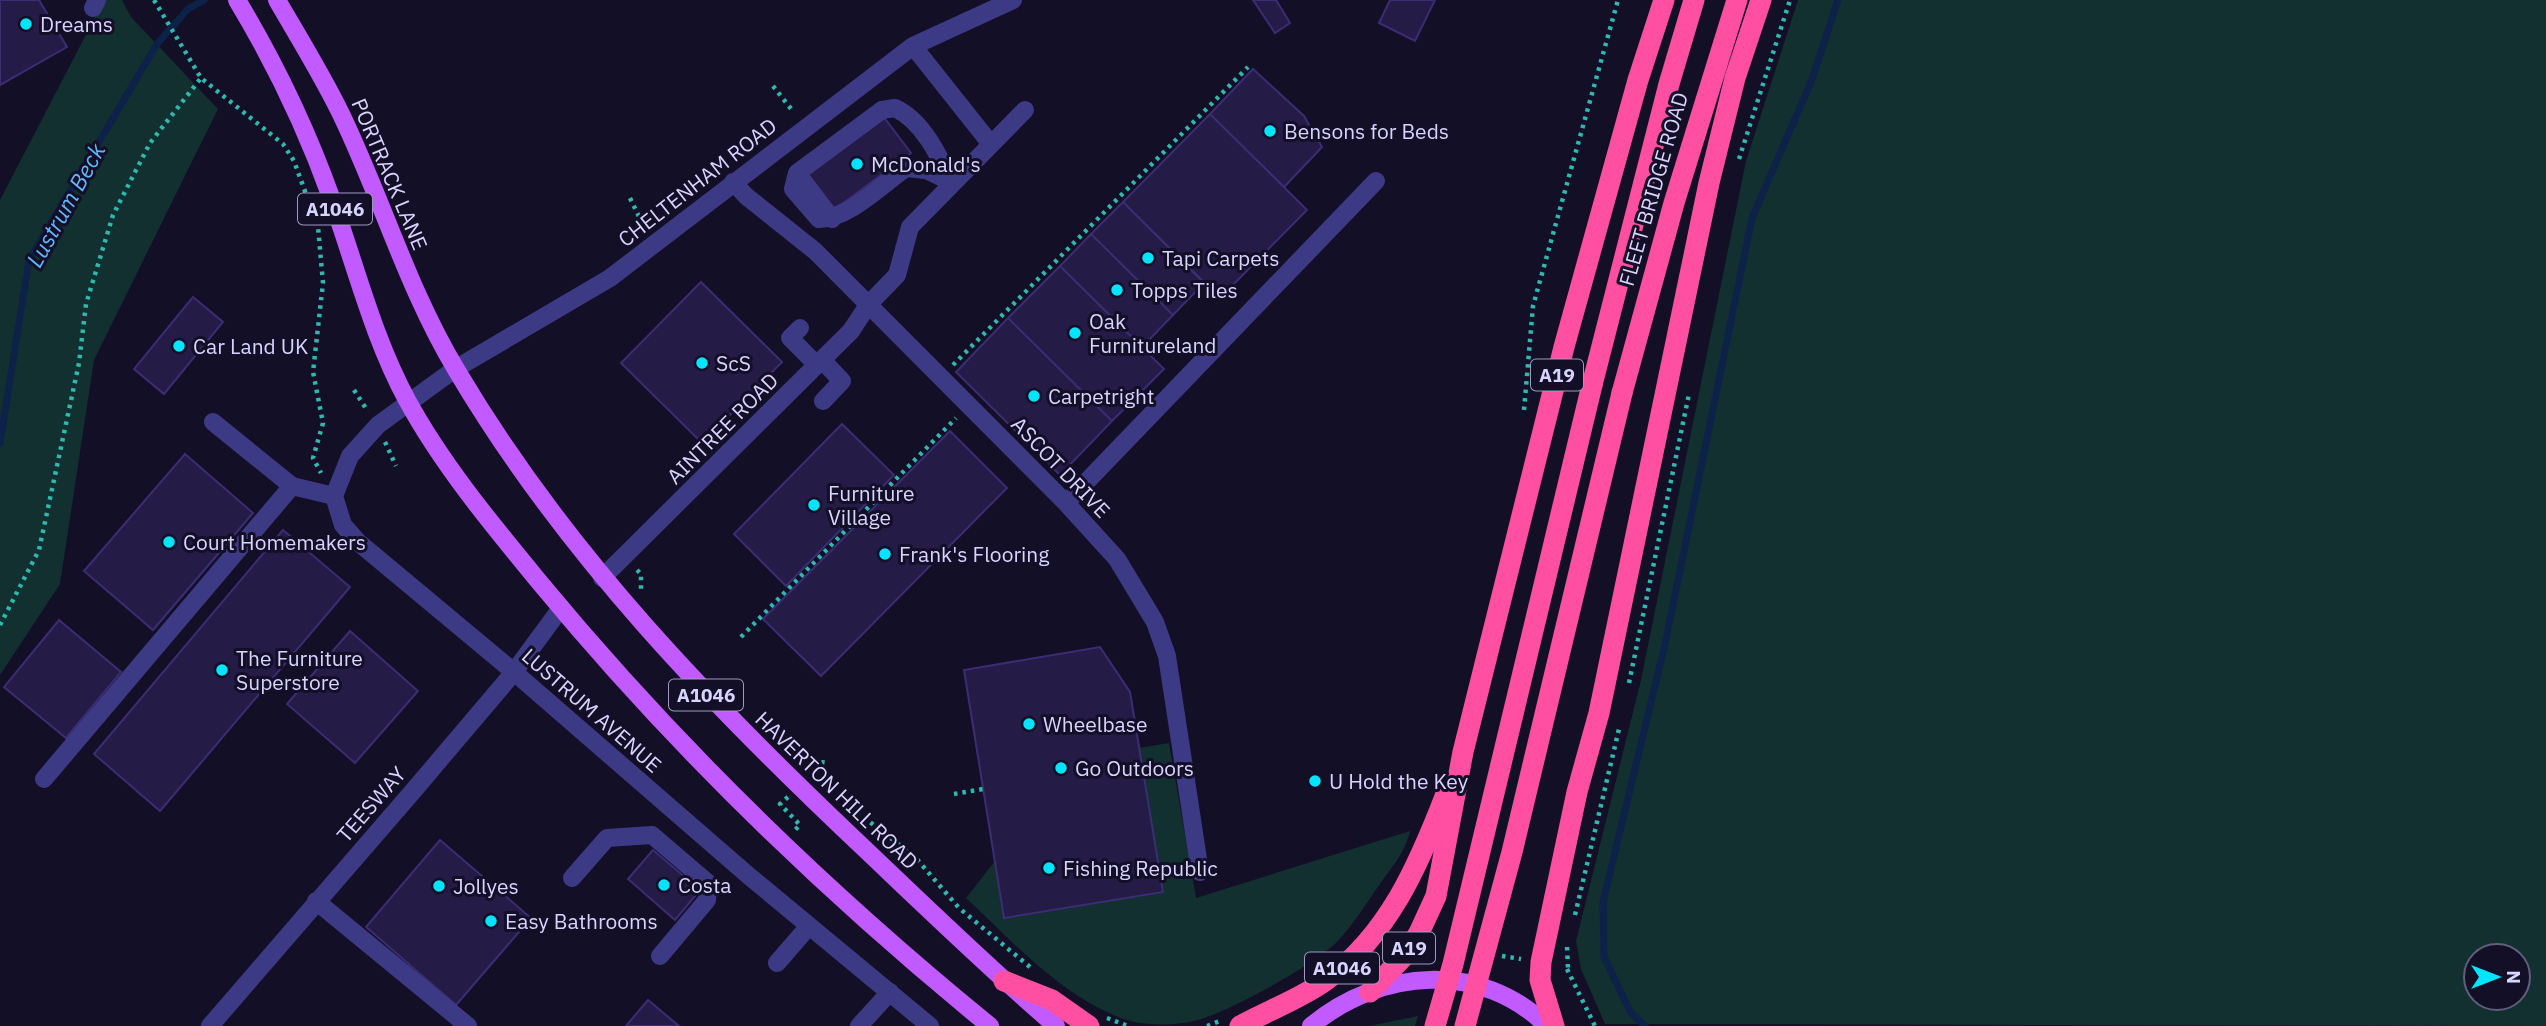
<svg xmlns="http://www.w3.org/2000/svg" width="2546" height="1026" font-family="'IBM Plex Sans',sans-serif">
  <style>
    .green { fill: #12302f; fill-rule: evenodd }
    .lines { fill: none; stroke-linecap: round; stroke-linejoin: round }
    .stream { stroke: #0c2248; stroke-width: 7 }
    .building { fill: #241b47; stroke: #3b2d73; stroke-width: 2 }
    .path { stroke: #2fb8b0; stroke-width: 4.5; stroke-dasharray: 3.5 5; stroke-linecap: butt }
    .minor { stroke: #3d3a85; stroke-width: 18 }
    .major { stroke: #c25bff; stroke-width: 18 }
    .highway { stroke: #ff4fa3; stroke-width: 21 }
    .highway-bridge { stroke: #ff4fa3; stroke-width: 21 }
    .poi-dot { fill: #00e5ff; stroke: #130f26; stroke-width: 2.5 }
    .labels { text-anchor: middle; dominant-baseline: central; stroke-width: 6; stroke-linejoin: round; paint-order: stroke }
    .shield { fill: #130f26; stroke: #9e99be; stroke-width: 2 }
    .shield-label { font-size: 19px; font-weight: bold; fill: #d9d4ff }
    .poi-label { font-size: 21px; fill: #d9d4ff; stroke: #130f26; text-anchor: start }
    .street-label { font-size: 21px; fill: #d9d4ff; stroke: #130f26 }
    .water-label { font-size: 23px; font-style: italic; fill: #62b6ff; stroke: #130f26 }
  </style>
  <rect width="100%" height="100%" fill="#130f26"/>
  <path class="green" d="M104,0H122L131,17L218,109L94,360L60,584L0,675V200Z
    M1798,0H2546V1026L1605,1024L1581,969L1576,941L1641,680L1746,161ZM2476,956H2518V998H2476Z
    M1169,743L1196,898L1410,831C1405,852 1395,863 1382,881C1368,901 1355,922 1338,941C1314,965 1228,1013 1194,1021C1173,1026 1142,1026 1121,1018C1060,995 1012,941 966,898L995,861L1163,892L1139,748Z
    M1418,1016L1415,1026H1369Z"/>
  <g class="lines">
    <path class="stream" d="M0,443L29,260L157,44L188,9L204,0
      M1645,1026L1631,1013L1604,957L1603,902L1665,644L1752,218L1811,82L1838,0"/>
  </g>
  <path class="building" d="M0,0H39L67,47L0,85Z
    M1253,0H1276L1290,23L1275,33Z
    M1390,0H1435L1415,41L1379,23Z
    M1253,69L1304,116L1322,147L1284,187L1210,114Z
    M1210,114L1307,210L1220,298L1123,202Z
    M883,116L911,153L831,212L803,174Z
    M1123,202L1204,283L1173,315L1091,234Z
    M1091,234L1173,315L1142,347L1060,266Z
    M1060,266L1164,369L1112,421L1008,318Z
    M701,282L782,362L702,443L621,363Z
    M193,297L223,322L164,394L134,369Z
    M1008,318L1112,421L1060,475L956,372Z
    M842,424L894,475L786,586L734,534Z
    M950,431L1007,488L821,676L763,619Z
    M185,454L253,513L153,630L84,571Z
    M283,530L350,587L160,811L94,754Z
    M59,620L121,672L66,738L4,687Z
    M350,631L418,691L355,763L287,704Z
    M1100,647L1130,692L1163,892L1004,918L964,670Z
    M440,840L531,918L456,1005L366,927Z
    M653,850L700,890L675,920L628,879Z
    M648,1000L679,1026H626Z"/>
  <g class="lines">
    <path class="path" d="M154,0L201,78L283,144L294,161L318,227L323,283L313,372L323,423L313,458L321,473
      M773,86L792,110
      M1739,159L1790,0
      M630,198L645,229
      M953,365L1248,67
      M354,390L367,410
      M1524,410L1533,306L1618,0
      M385,442L396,466
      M637,570L641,574V591
      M0,625L39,550L79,363L86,304L113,215L150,143L201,78
      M741,637L956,418
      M1629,683L1689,394
      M807,767L812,761L828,763
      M954,794L983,789
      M788,797L780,804L800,825L794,831
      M857,812L915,857L959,908L1030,967
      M1575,915L1619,729
      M1567,947L1568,969
      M1502,956L1521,959
      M1567,969L1595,1026
      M1107,1018L1128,1026
      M1207,1026L1220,1021"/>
    <path class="minor" d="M93,8L97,0
      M913,46L990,143
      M895,108C923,121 939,156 951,182L926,170L906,168C881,185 850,218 819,219L793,189L797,173L882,110Z
      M797,173L832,219
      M733,182L746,196L815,251L1066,503L1117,559L1155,622L1167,656L1200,872
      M800,328L790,338L817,365
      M822,360L842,381L823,401
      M213,422L292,486L334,496
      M1066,503L1376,181
      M602,578L851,331L868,305L897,275L910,227L1025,110
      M44,779L292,486
      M572,878L607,838L652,835L708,883L707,900L660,956
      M316,901L468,1026
      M777,963L809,926
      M210,1026L414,790L514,672L561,608
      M859,1026L890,992
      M930,1026L749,876L514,672L358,542L343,525L334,496L350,456L378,425L455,369L610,278L913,46L1013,0"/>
    <path class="major" d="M237,0C275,63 307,130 332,200C356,267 373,337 407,400C443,466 494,527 541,584C674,745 828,894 990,1026
      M277,0C299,38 322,75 341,114C382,199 408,290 457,371C566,555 713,706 868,852C930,911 991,970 1056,1026
      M1311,1026C1381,968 1481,961 1547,1026"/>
    <path class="highway" d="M1592,385L1669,84L1694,0
      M1622,393L1674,203L1737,0
      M1004,981L1052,1000L1089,1026
      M1370,992L1405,955L1419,933L1436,896L1463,752L1564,347L1638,80L1664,0
      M1240,1026C1267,1011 1300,999 1325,981C1389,935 1419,864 1446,794
      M1554,1026L1540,980L1541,962L1577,792L1599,713L1709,183L1735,78L1761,0"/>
    <path class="highway-bridge" d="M1435,1026L1453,964L1592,385
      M1465,1026L1512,852L1622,393"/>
  </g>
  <g class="poi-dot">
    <circle cx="26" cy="24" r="7"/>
    <circle cx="1270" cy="131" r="7"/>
    <circle cx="857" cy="164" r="7"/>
    <circle cx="1148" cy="258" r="7"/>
    <circle cx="1117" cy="290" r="7"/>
    <circle cx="1075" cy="333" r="7"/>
    <circle cx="179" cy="346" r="7"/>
    <circle cx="702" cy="363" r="7"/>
    <circle cx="1034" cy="396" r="7"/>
    <circle cx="814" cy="505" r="7"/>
    <circle cx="169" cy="542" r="7"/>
    <circle cx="885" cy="554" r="7"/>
    <circle cx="222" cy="670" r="7"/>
    <circle cx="1029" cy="724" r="7"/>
    <circle cx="1061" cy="768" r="7"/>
    <circle cx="1315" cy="781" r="7"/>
    <circle cx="1049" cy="868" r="7"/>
    <circle cx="664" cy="885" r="7"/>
    <circle cx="439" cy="886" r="7"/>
    <circle cx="491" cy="921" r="7"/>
  </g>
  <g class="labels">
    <g class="shield">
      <rect x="298" y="193.5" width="74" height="31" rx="5"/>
      <rect x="1531" y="359.5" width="52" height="31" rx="5"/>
      <rect x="669" y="679.5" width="74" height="31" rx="5"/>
      <rect x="1383" y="932.5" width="52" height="31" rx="5"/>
      <rect x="1305" y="952.5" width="74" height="31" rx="5"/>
    </g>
    <g class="shield-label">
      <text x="335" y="209">A1046</text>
      <text x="1557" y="375">A19</text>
      <text x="706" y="695">A1046</text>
      <text x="1409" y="948">A19</text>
      <text x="1342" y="968">A1046</text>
    </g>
    <g class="poi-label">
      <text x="40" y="24">Dreams</text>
      <text x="1284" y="131">Bensons for Beds</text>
      <text x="871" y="164">McDonald's</text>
      <text x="1162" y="258">Tapi Carpets</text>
      <text x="1131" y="290">Topps Tiles</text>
      <text x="1089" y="321">Oak<tspan x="1089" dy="24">Furnitureland</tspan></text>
      <text x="193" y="346">Car Land UK</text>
      <text x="716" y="363">ScS</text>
      <text x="1048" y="396">Carpetright</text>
      <text x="828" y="493">Furniture<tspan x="828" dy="24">Village</tspan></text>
      <text x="183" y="542">Court Homemakers</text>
      <text x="899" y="554">Frank's Flooring</text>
      <text x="236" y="658">The Furniture<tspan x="236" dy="24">Superstore</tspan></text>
      <text x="1043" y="724">Wheelbase</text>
      <text x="1075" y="768">Go Outdoors</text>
      <text x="1329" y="781">U Hold the Key</text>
      <text x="1063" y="868">Fishing Republic</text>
      <text x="678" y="885">Costa</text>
      <text x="453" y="886">Jollyes</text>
      <text x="505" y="921">Easy Bathrooms</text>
    </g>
    <g class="street-label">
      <text transform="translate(390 174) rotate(67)">PORTRACK LANE</text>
      <text transform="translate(697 182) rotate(-38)">CHELTENHAM ROAD</text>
      <text transform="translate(1653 189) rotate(-74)">FLEET BRIDGE ROAD</text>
      <text transform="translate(722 428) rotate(-45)">AINTREE ROAD</text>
      <text transform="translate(1061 467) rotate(46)">ASCOT DRIVE</text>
      <text transform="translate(592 710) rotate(41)">LUSTRUM AVENUE</text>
      <text transform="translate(837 790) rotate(44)">HAVERTON HILL ROAD</text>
      <text transform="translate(371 804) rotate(-49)">TEESWAY</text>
    </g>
    <g class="water-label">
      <text transform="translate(65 205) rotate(-61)">Lustrum Beck</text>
    </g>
  </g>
  <g transform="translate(2497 977) rotate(90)"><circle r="33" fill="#130f26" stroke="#625e7d" stroke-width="2"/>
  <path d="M0-5L12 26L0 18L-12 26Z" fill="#00e5ff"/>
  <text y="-10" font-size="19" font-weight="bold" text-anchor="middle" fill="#d9d4ff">N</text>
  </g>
</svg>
